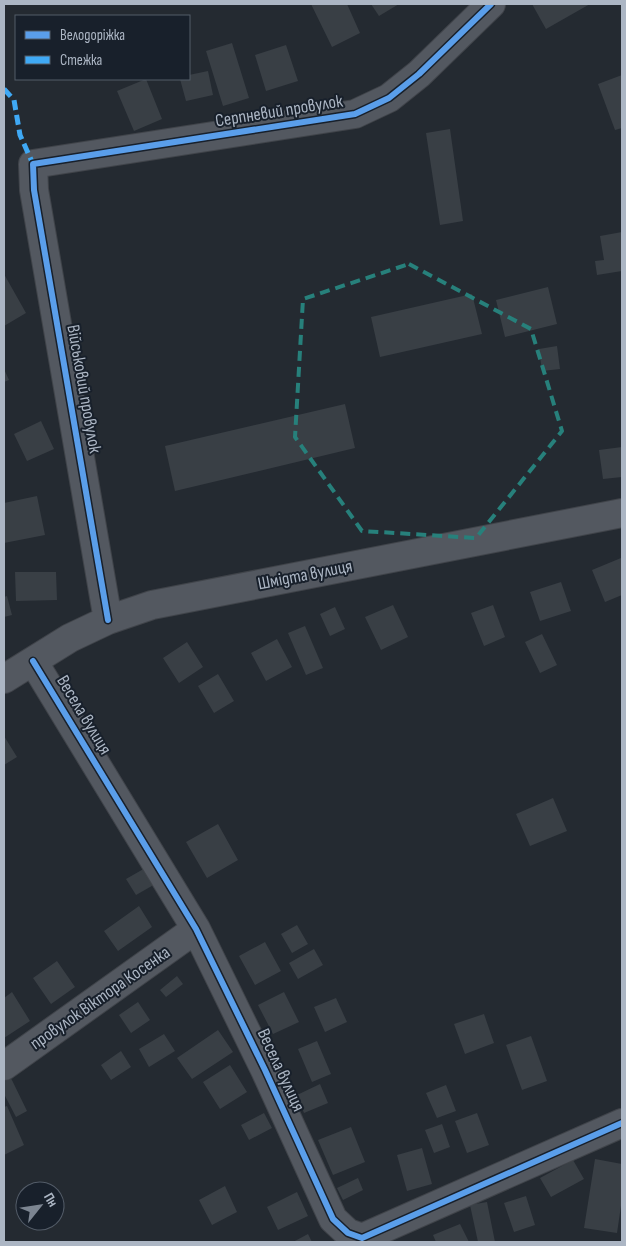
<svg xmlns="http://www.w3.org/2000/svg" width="626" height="1246" font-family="'Sofia Sans Condensed',sans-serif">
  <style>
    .building { fill: #393f45 }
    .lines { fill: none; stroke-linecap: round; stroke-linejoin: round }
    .minor-casing { stroke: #40444a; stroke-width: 30 }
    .minor { stroke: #535860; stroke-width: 28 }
    .quiet { stroke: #3fa9f5; stroke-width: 5; stroke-dasharray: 10 5; stroke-linecap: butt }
    .cycleway-casing { stroke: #18202b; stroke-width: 9 }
    .cycleway { stroke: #5a9eea; stroke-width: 6 }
    .marked { fill: none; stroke: #27807b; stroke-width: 4; stroke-dasharray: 10 6; stroke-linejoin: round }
    .labels { text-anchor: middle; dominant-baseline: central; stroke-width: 4; stroke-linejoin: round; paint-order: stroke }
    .street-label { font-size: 18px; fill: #acb6c4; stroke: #18202b }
  </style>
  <rect width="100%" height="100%" fill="#242a31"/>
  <path class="building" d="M311,4H347L360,33L332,47Z
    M371,4H399L379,16Z
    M532,4H590L546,29Z
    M232,43L249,98L223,106L206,51Z
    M286,45L298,81L266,91L255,55Z
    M208,71L213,95L186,101L180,79H189V75Z
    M622,75V128L615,130L598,84Z
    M146,79L162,119L134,131L117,91Z
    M450,129L463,221L440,225L426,133Z
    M622,232V271L597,275L595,261L604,260L600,236Z
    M4,274L26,313L4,326Z
    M548,287L557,324L505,337L496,300Z
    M472,294L482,334L380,357L371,317Z
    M557,346L560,369L542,371L539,349Z
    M4,369L9,380L4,382Z
    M345,404L355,448L175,491L165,446Z
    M41,421L54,449L27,461L14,434Z
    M622,447V477L603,479L599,450Z
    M37,496L45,535L4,543V503Z
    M621,558L622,562V595L605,602L592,570Z
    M15,572H56L57,600L16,601Z
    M561,582L571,611L540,621L530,592Z
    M7,596L12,615L4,617V597Z
    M393,605L408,637L381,650L365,617Z
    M493,605L505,637L484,646L471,613Z
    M335,607L345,629L330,636L320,614Z
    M305,626L323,668L306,675L288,633Z
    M542,634L557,665L540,673L525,642Z
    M277,639L292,667L266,681L251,653Z
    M187,642L203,667L179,683L163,658Z
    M218,674L234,701L214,713L198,686Z
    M4,736L17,757L4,765Z
    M553,798L567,831L530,846L516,814Z
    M218,824L238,860L207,878L186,842Z
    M147,867L157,883L136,895L126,879Z
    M139,906L152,927L118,951L104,931Z
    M297,925L308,944L292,953L281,934Z
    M265,942L281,971L255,985L239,956Z
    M314,949L323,965L298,979L289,963Z
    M57,961L75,987L51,1004L33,978Z
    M177,976L183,984L166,997L160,990Z
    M12,992L30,1021L4,1038V998Z
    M284,992L299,1022L273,1034L258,1005Z
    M336,998L347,1022L325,1032L314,1007Z
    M138,1002L150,1020L131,1033L119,1015Z
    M484,1014L494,1043L465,1054L454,1024Z
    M218,1030L233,1052L192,1079L177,1058Z
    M164,1034L175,1051L149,1067L139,1049Z
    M531,1036L547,1081L522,1090L506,1045Z
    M317,1041L331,1074L312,1082L298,1049Z
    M121,1051L131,1067L111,1080L101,1065Z
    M230,1065L247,1092L220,1109L203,1082Z
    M9,1074L27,1111L16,1117L4,1094V1077Z
    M320,1084L328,1103L304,1113L297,1095Z
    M446,1085L456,1111L437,1118L426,1093Z
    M7,1106L24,1145L4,1155V1107Z
    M264,1113L272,1128L249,1140L241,1125Z
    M477,1113L489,1145L467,1153L455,1121Z
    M442,1124L450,1147L434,1153L425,1130Z
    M351,1127L365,1162L333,1175L318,1140Z
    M422,1148L432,1184L407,1191L397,1155Z
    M595,1159L622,1164V1199L617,1233L584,1228Z
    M573,1160L584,1179L551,1197L540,1178Z
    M358,1178L363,1190L343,1200L337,1188Z
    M225,1186L237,1212L212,1225L199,1200Z
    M297,1192L308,1216L278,1230L267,1207Z
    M526,1196L535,1225L514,1232L504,1203Z
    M487,1202L495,1242H478L470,1205Z
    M460,1224L469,1242H436L433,1235Z
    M308,1234L312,1242H293Z"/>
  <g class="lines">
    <g class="minor-casing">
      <path id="minor" d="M108,620L34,190L33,164L355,114L389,98L419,74L491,4
        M33,661L196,929L265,1070L333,1219L348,1233L362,1238L622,1123
        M4,679L70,638L108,620L152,605L622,513
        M4,1066L196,929"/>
    </g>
    <use href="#minor" class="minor"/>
    <path class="quiet" d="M4,89L14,100L20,135L33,164"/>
    <g class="cycleway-casing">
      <path id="cycleway" d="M108,620L34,190L33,164L355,114L389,98L419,74L491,4
        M33,661L196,929L265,1070L333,1219L348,1233L362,1238L622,1123"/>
    </g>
    <use href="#cycleway" class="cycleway"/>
  </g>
  <path class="marked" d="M409,264L531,329L562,431L476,538L362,531L295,437L303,299Z"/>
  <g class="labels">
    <g class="street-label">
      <text transform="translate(279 111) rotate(-9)">Серпневий провулок</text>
      <text transform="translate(84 389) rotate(80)">Військовий провулок</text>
      <text transform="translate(305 575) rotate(-11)">Шмідта вулиця</text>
      <text transform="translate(84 715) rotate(59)">Весела вулиця</text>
      <text transform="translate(100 998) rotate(-35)">провулок Віктора Косенка</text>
      <text transform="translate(281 1070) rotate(65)">Весела вулиця</text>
    </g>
  </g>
  <rect width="626" height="1246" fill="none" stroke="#acb6c4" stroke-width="10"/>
  <rect x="15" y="15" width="175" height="65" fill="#18202b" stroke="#535c68"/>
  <rect x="25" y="31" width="25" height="8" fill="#5a9eea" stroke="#535c68"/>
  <text x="60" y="40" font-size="15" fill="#acb6c4">Велодоріжка</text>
  <rect x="25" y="56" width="25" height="8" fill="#3fa9f5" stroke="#535c68"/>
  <text x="60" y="65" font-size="15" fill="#acb6c4">Стежка</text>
  <g transform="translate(40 1206) rotate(60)"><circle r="24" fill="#18202b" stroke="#535c68"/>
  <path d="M0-4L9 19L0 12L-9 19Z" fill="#7c8591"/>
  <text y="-8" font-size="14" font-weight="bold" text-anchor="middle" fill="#acb6c4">Пн</text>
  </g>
</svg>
